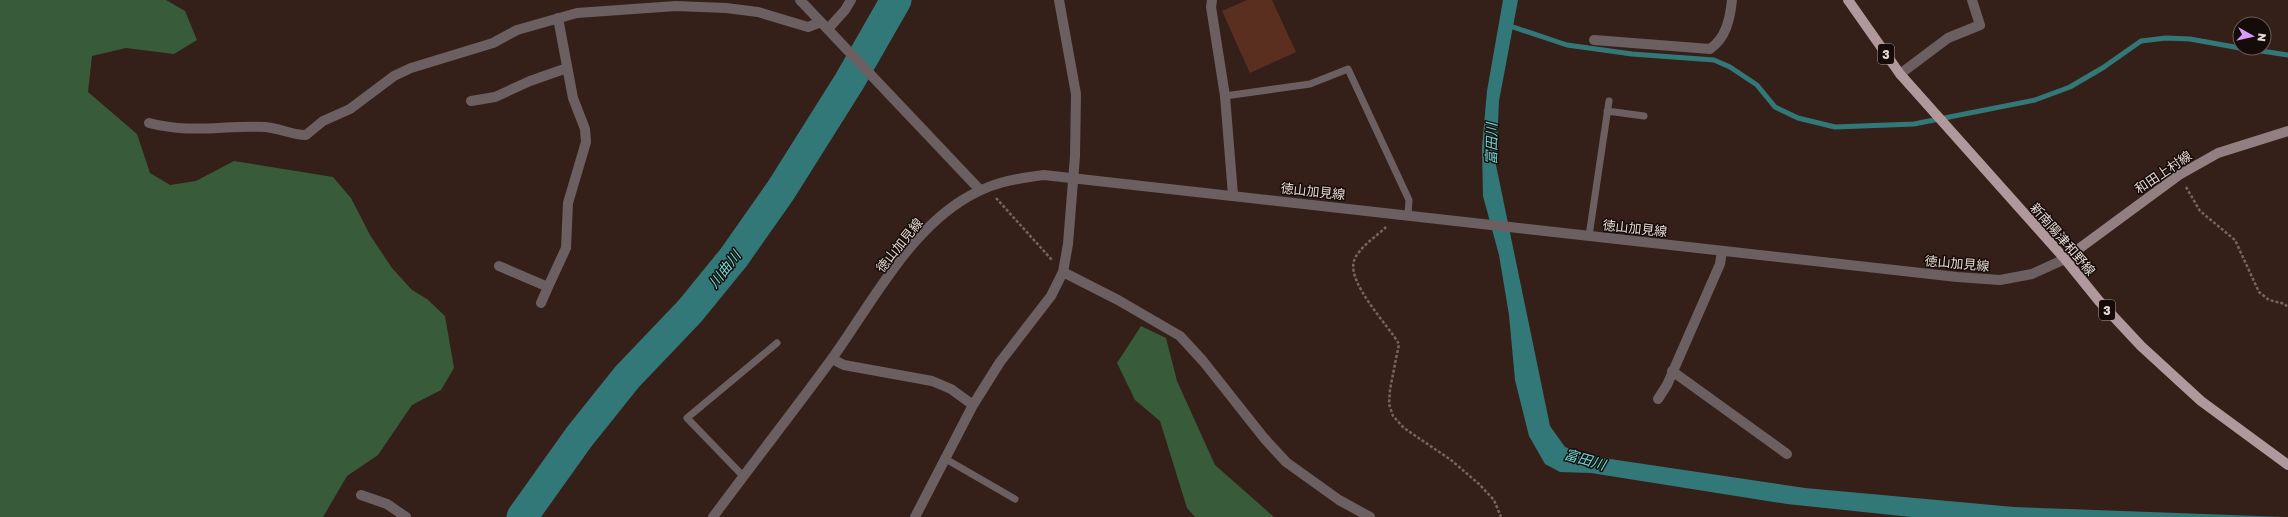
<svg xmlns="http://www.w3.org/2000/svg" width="2288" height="517" font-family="'Golos Text','Noto Sans JP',sans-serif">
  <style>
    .forest { fill: #385b39 }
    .water { fill: #337878 }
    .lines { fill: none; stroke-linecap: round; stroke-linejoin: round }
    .stream { stroke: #337878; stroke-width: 5 }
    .river { stroke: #337878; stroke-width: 31 }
    .building { fill: #5b2f1f }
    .path { stroke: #76655e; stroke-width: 2.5; stroke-dasharray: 3 2; stroke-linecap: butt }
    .service { stroke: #6b5f61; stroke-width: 7 }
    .minor { stroke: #6b5f61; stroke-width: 10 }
    .tertiary { stroke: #6b5f61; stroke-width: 10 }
    .secondary { stroke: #927f82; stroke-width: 10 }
    .primary { stroke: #b1989c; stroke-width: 10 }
    .labels { text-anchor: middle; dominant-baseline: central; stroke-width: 3; stroke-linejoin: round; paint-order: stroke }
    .shield { fill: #150c09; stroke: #a79b96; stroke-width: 1 }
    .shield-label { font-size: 12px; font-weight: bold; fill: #e6d8d3 }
    .street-label { font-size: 13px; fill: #e6d8d3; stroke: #150c09 }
    .water-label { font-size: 14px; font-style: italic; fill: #6dd8d8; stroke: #150c09 }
  </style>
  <rect width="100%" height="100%" fill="#342019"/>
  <path class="forest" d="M0,0H166L185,11L197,40L174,54L126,48L92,56L88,92L137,134L150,173L170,185L196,181L234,161L333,177L351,198L370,235L392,268L412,290L427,299L445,316L454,368L441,390L412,405L378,455L347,476L323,517H0Z
    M1141,326L1166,338L1177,381L1215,465L1274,517H1195L1187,508L1160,421L1135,400L1117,363Z"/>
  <path class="water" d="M1503,0H1518L1499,101L1496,165L1550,426L1565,447L1590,456L1805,488L2014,507L2285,517H1911L1787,504L1591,473L1560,472L1545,464L1529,436L1515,380L1509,315L1499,255L1483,196L1482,147L1487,91Z"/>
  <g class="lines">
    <path class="stream" d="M1507,25L1567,45L1632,54L1714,60L1730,67L1757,85L1775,107L1798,118L1835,127L1914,124L2035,100L2070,87L2104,67L2141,41L2166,38L2190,39L2240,48
      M2242,48L2288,55"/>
    <path class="river" d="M522,517L579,437L627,377L690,311L734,257L781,190L849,82L896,0"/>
  </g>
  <path class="building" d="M1247,0H1272L1296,52L1250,73L1222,11Z"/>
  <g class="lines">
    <path class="path" d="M2186,187L2200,211L2235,240L2259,292L2269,300L2285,304L2288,308
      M996,198L1052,260
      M1386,227C1377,236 1358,248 1354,261C1347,283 1388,325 1399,344L1390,389L1389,404L1393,416L1404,428L1451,460L1479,484L1494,500L1501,517"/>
    <path class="service" d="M1225,96L1310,84L1348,69L1409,200L1408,215
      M1607,111L1644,116
      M1589,236L1609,101
      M944,458L1015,499
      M743,476L687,418L777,343"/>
    <path class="minor" d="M800,0L980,190
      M1212,0L1211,7L1225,96L1233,195
      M828,29L845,10L851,0
      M1594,40L1710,49C1726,38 1730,19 1732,0
      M1900,74L1948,38L1980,25L1972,0
      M471,101L495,97L530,81L567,68
      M149,123C191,134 223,125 265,127C279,128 292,135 306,135L323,121L350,109L394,76L411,68L493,43L517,30L577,13L676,6L726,8L758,12L808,27L821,22
      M499,266L548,287L541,303
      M1063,272L1118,300L1180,336L1203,361L1264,438L1286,462L1339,500L1370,517
      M548,287L566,248L568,203L586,142L585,129L573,98L558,18
      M832,359L844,365L932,381L951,389L973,405
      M1672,371L1787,454
      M1658,399L1667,385L1720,264L1722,251
      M361,495L387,504L406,517
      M915,517L973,405L1000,362L1051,296L1063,272L1068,244L1075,156L1076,94L1059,0"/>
    <path class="tertiary" d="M713,517C752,464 793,412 831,360C870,306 905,237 961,201C989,183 1012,179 1044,175L1957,277L2000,280L2032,274L2065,259"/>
    <path class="secondary" d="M2065,259L2179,175L2218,153L2288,131"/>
    <path class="primary" d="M1848,0L1900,74L2065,259L2099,301L2141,346L2201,401L2288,465"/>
  </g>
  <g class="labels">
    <g class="shield">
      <rect x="1878" y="44" width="16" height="20" rx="3"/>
      <rect x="2099" y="300" width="16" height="20" rx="3"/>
    </g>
    <g class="shield-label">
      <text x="1886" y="54">3</text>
      <text x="2107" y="310">3</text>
    </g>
    <g class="street-label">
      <text transform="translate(2163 172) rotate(-34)">和田上村線</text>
      <text transform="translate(1313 191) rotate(6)">徳山加見線</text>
      <text transform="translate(1635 228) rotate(6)">徳山加見線</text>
      <text transform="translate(2063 239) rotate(49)">新南陽津和野線</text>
      <text transform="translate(899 245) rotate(-51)">徳山加見線</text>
      <text transform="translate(1957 263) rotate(5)">徳山加見線</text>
    </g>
    <g class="water-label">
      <text transform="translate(1491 144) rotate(-89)">富田川</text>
      <text transform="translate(724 269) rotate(-52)">川曲川</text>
      <text transform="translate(1585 459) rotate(16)">富田川</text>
    </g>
  </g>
  <g transform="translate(2252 36) rotate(98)"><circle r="19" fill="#150c09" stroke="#695e5a"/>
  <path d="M0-3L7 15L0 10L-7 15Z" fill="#d89bf8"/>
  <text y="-6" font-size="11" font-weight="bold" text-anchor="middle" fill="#e6d8d3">N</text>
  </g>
</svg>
